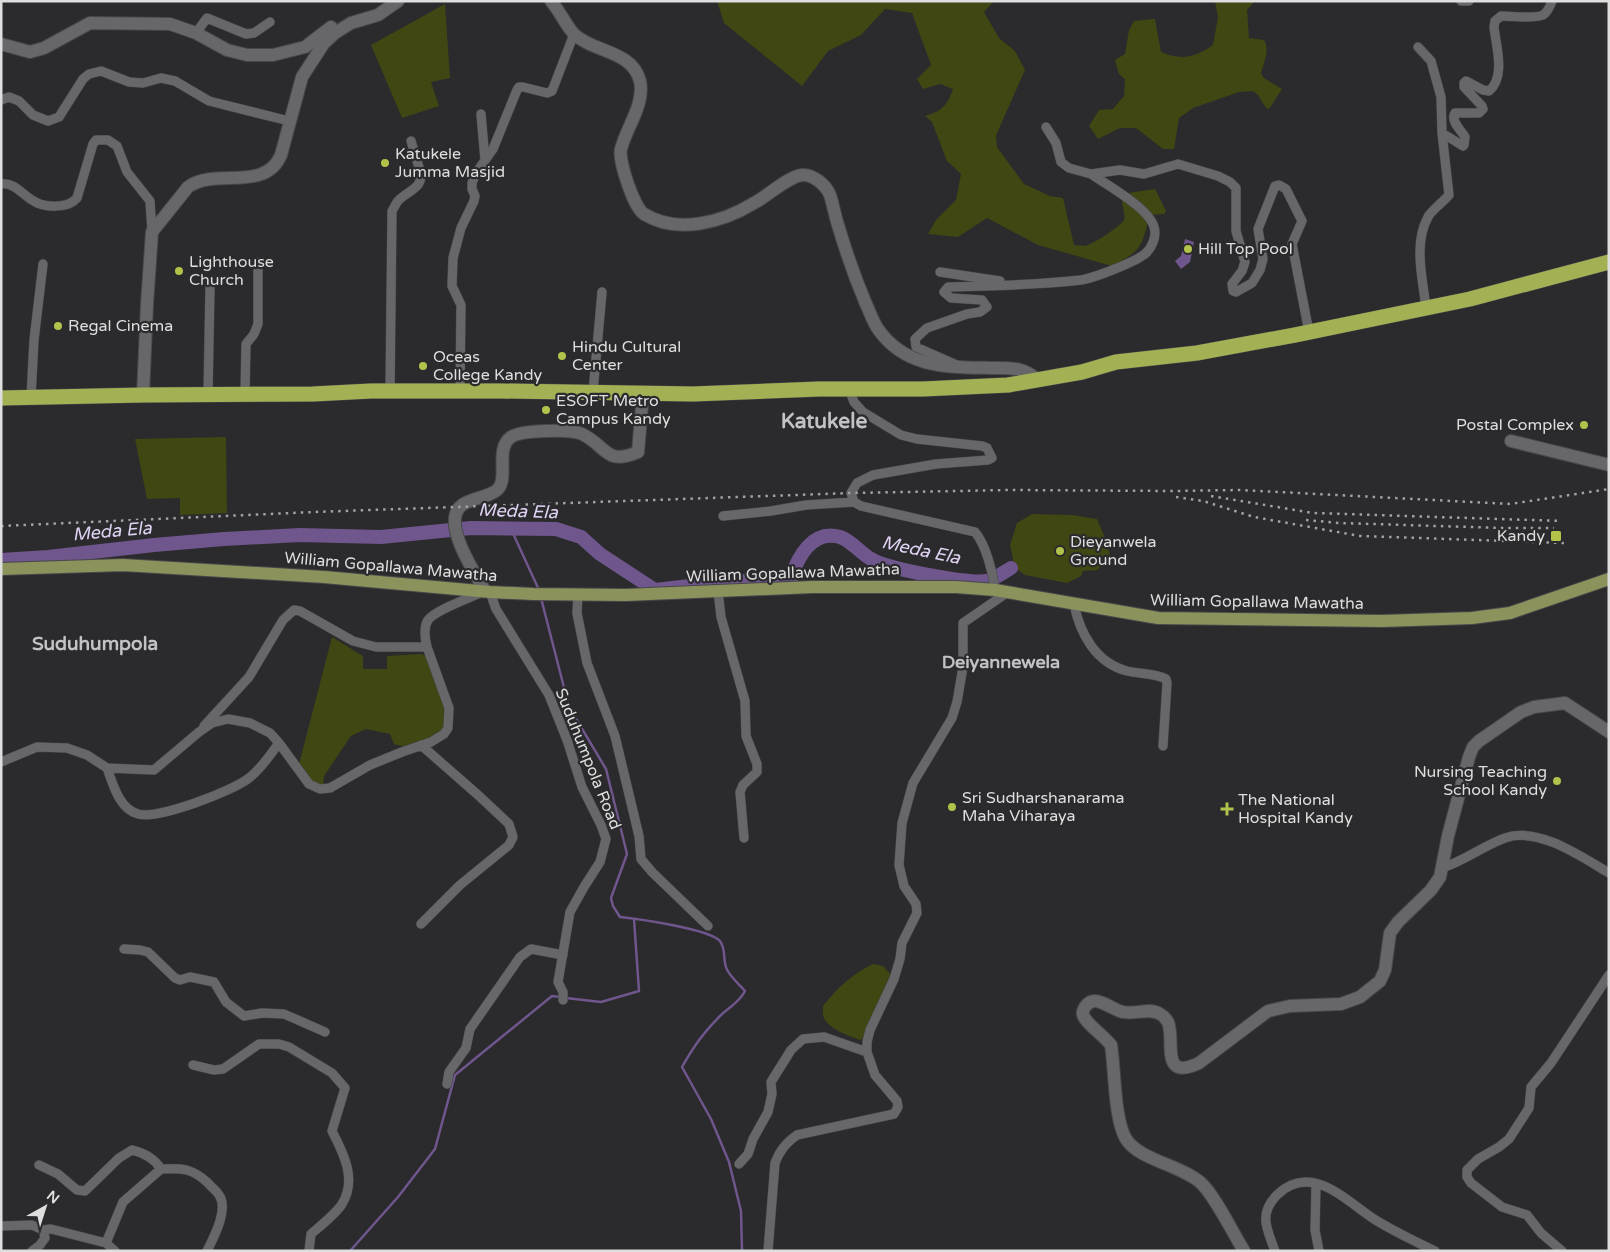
<svg xmlns="http://www.w3.org/2000/svg" width="1610" height="1252" font-family="'Varela Round',sans-serif">
  <style>
    .green { fill: #404713 }
    .water { fill: #6f568c }
    .lines { fill: none; stroke-linecap: round; stroke-linejoin: round }
    .stream { stroke: #6f568c; stroke-width: 2.5 }
    .river { stroke: #6f568c; stroke-width: 14 }
    .street-casing { stroke: #48484a; stroke-width: 10 }
    .secondary-casing { stroke: #48484a; stroke-width: 14 }
    .primary-casing { stroke: #48484a; stroke-width: 14 }
    .highway-casing { stroke: #48484a; stroke-width: 16 }
    .street { stroke: #676669; stroke-width: 9 }
    .secondary { stroke: #676669; stroke-width: 12 }
    .primary { stroke: #8c925c; stroke-width: 12 }
    .highway { stroke: #a4b054; stroke-width: 15 }
    .rail { stroke: #a2a1a3; stroke-width: 2.5; stroke-dasharray: 2.5 5; stroke-linecap: butt }
    .poi-dot { fill: #b3c24b; stroke: #2b2a2c; stroke-width: 2 }
    .labels { text-anchor: middle; dominant-baseline: central; stroke-width: 4.5; stroke-linejoin: round; paint-order: stroke }
    .poi-label { font-size: 16px; fill: #dededf; stroke: #2b2a2c; text-anchor: start }
    .street-label { font-size: 16px; fill: #dededf; stroke: #2b2a2c }
    .water-label { font-size: 18px; font-style: italic; fill: #e0d2f3; stroke: #2b2a2c }
    .neighbourhood-label { font-size: 18px; font-weight: bold; fill: #c2c1c4; stroke: #2b2a2c }
    .quarter-label { font-size: 19px; font-weight: bold; fill: #c2c1c4; stroke: #2b2a2c }
    .district-label { font-size: 21px; font-weight: bold; fill: #c2c1c4; stroke: #2b2a2c }
  </style>
  <rect width="100%" height="100%" fill="#2b2a2c"/>
  <path class="green" d="M717,1H994L984,12L999,38L1015,51L1025,70L1001,124L996,136L997,147L1024,184L1050,196L1063,198L1074,245C1077,245 1082,246 1085,246C1092,245 1121,226 1124,220C1126,217 1121,200 1121,194L1155,189L1166,211L1164,214L1150,215C1141,247 1143,250 1112,266L1038,245L987,218L958,237L928,234L936,220L956,200L961,174L947,161L932,122L925,116C942,111 947,106 953,89L940,84L923,89L917,79L931,65L912,13L885,9L861,35L828,51L802,86L724,23Z
    M1215,1H1255L1247,10L1249,38L1264,40C1270,49 1264,63 1261,73L1264,78L1282,89L1269,109L1266,108L1258,95L1253,91L1239,92L1193,108L1179,118L1174,149H1163L1136,128H1120L1098,139L1089,126L1099,110L1113,109L1124,96L1125,79L1119,74L1115,60L1125,54L1129,30L1134,21L1155,19L1161,52C1182,61 1196,57 1213,45L1218,17Z
    M445,4L450,78L431,82L439,106L402,118L371,45Z
    M226,437L227,513L180,515V498L147,499L135,439Z
    M1032,514L1072,515L1097,519L1105,538L1111,558L1097,570L1083,571L1081,576L1067,583L1025,575L1015,568L1010,545L1017,523Z
    M332,637L363,656V669H387V656L421,654L426,656L448,716L446,729L439,737L405,747L394,744L390,734L366,729L351,736L324,776L323,786L306,779L299,764Z
    M873,964L883,966L893,977L866,1035L861,1040C850,1037 829,1029 824,1018C822,1014 823,1010 823,1006C837,988 852,974 873,964Z"/>
  <path class="water" d="M1185,239L1194,242L1190,262L1181,269L1175,261L1181,256Z"/>
  <g class="lines">
    <path class="stream" d="M511,529L539,590
      M541,598L569,707L606,769L627,854L611,898L613,906L620,917C639,919 709,929 720,941C726,949 723,959 726,967C728,975 739,984 745,991C739,1003 729,1007 720,1016C703,1033 694,1046 682,1067L711,1119L729,1162L741,1211L742,1251
      M566,998L601,1002L639,991L634,919
      M350,1251L398,1197L435,1149L455,1075L552,996L561,997"/>
    <path class="river" d="M1,560L48,557L154,545L224,539L300,535L381,537L471,528L556,529L581,537L600,554L655,590L724,582L791,579C797,558 812,529 840,537C852,541 860,553 871,559C887,569 969,584 987,581C995,579 1004,572 1011,568"/>
    <g class="street-casing">
      <path id="street" d="M1461,1H1469
        M196,33L207,18L246,34L254,33L270,22
        M1418,47L1431,61L1441,97L1442,133
        M1,100L9,97L19,101L33,115L48,121L59,117L83,79L89,74L101,71L129,82L143,83L161,78L175,81L209,101L289,121
        M481,114L485,160
        M1046,127L1056,143L1061,162L1069,168L1091,174L1120,170L1144,174L1178,164L1218,176L1230,182L1236,188V231L1245,262L1242,271L1232,284L1233,291L1236,292L1252,283L1260,270L1263,259L1258,229L1275,186L1279,185L1286,189L1302,221L1292,244L1309,332
        M1,184C14,182 22,194 32,200C43,208 68,209 77,198L93,144L96,140H108L117,146L127,172L150,201L152,232
        M940,272L1000,281
        M1426,308C1423,280 1413,244 1428,217C1430,212 1444,201 1449,195L1442,133L1463,146L1464,145L1465,137C1461,130 1450,121 1455,113H1479L1483,109L1482,106L1464,87V83L1466,81L1483,90L1489,91C1506,77 1496,46 1494,27L1495,21L1501,16C1511,16 1534,19 1543,15C1548,12 1550,6 1552,1
        M957,365L916,347L915,339L927,328L967,314L980,312L987,307L982,300L951,298L944,292L948,287C992,286 1037,285 1081,280C1094,278 1135,262 1145,254C1152,248 1157,236 1154,227C1149,208 1107,185 1091,174
        M849,389L854,402L863,412L901,435L917,439L982,446L987,448L992,458L988,460L936,464L873,475L857,483L851,493L854,502L861,506L975,532C986,545 993,573 995,590
        M390,392L392,211C394,208 396,203 398,201C407,191 422,189 421,174L411,141
        M460,392L461,305L452,286L453,258L461,228L474,201L475,196L472,189V183L476,173L493,149L517,90L519,87H523L547,93L552,91L574,34
        M593,392L602,292
        M245,394L246,344L254,334L258,324V262
        M208,395L210,287
        M31,397L34,340L43,264
        M723,516L771,511L806,505L854,502
        M718,591L721,617L745,701L746,736L757,764V772L743,785L740,792L744,838
        M490,592L496,609L549,695L567,740L582,787L601,825L606,839L600,862L584,887L570,912L558,982L563,992V1000
        M578,594L577,613L587,663L615,736L639,836L641,859L652,872L708,926
        M1074,604C1080,634 1096,663 1127,671C1139,674 1155,673 1166,679L1167,683L1163,746
        M204,726L249,677L283,620L294,610L300,611L353,641L376,647H427
        M421,745L478,795L509,824L513,837L509,845L460,885L421,924
        M1,762L37,747L67,748L87,755L107,768L154,770L199,732L212,723L228,719L250,723L270,733L279,743L309,784L320,789L330,788L370,765L402,752L431,742L444,734L448,728L449,708L427,647C425,639 423,628 428,620C435,610 470,598 482,592
        M107,768C113,784 119,809 138,814C157,820 233,791 249,778C261,769 270,755 279,743
        M1442,868C1464,861 1483,846 1505,838C1538,826 1582,857 1609,873
        M124,949L140,950L148,952L175,978L180,980L190,977L214,982L226,1002L244,1016L262,1013L284,1014L325,1032
        M193,1065L214,1070L223,1069L259,1044H279L289,1047L332,1073L345,1088L332,1131C344,1154 357,1180 342,1204C336,1214 320,1226 311,1234L309,1251
        M447,1084L449,1072L466,1048L470,1029L520,957L531,949L563,955
        M739,1164L748,1154L753,1139L768,1112L772,1094L771,1082L791,1050L803,1039L824,1037L867,1052
        M39,1165L58,1174L77,1190L85,1191L119,1158L132,1150C145,1153 154,1158 161,1169L123,1202L106,1243L51,1229L43,1230
        M161,1169C182,1168 192,1168 208,1183C211,1187 216,1190 219,1195C229,1209 214,1237 207,1251
        M1316,1184L1315,1230L1319,1251
        M1,1226L32,1225L43,1230L45,1238L40,1245L32,1251
        M106,1243L115,1251
        M768,1251L775,1163C780,1150 786,1143 797,1135L894,1114L898,1107L897,1101L875,1075L867,1052V1042L870,1030L894,979L900,959L902,943L917,913L916,904L904,886L899,865L902,823L913,783L952,718L957,702L963,667V623L1008,592
        M1275,1251C1267,1229 1258,1214 1277,1195C1311,1162 1345,1200 1374,1219C1393,1231 1414,1241 1435,1251
        M1562,1251L1541,1233L1527,1215L1502,1207L1471,1183L1467,1177V1170L1478,1159L1499,1147L1509,1139L1529,1108L1531,1087L1551,1063L1609,975"/>
    </g>
    <g class="secondary-casing">
      <path id="secondary" d="M551,1C559,10 567,27 574,34C594,53 632,50 640,81C645,104 627,126 621,149C618,160 634,208 644,214C678,235 723,222 754,203C768,196 787,177 802,175C813,174 826,185 830,195C833,204 835,216 838,225C846,252 855,278 866,304C870,312 873,322 878,329C906,369 948,367 993,368C1009,368 1025,367 1037,380
        M1,44L30,52L44,48L90,23L170,24L196,33L227,50L247,55H273L305,47L331,27
        M143,395L147,304L152,232L188,187C215,167 265,193 281,155L302,77L324,43L335,33L351,23L378,15L398,1
        M1511,441L1609,465
        M485,591C475,573 440,522 462,505C472,498 484,498 494,492C512,483 493,450 511,437C521,430 571,429 582,434C607,446 605,466 638,452L643,394
        M1244,1251C1233,1233 1215,1196 1201,1183C1181,1165 1139,1160 1126,1139C1114,1119 1115,1069 1111,1045C1104,1036 1088,1025 1084,1017C1082,1014 1083,1010 1085,1007C1095,992 1111,1010 1123,1012C1135,1015 1149,1007 1160,1014C1164,1016 1169,1022 1169,1026C1174,1044 1161,1081 1199,1063L1268,1011L1290,1006L1341,1004L1360,997L1380,981L1385,970L1390,933L1398,922L1431,890L1440,877L1448,836L1469,757L1473,747L1479,741L1521,712L1534,707L1565,703L1609,732"/>
    </g>
    <g class="primary-casing">
      <path id="primary" d="M1,569L123,565L324,577L490,592L533,594L626,595L812,587H956L995,590L1158,618L1382,621L1472,618L1510,613L1609,579"/>
    </g>
    <g class="highway-casing">
      <path id="highway" d="M1,398L143,395L313,394L371,391H501L693,394L819,389H923L1008,385L1082,372L1116,362L1197,353L1295,335L1470,299L1609,262"/>
    </g>
    <use href="#street" class="street"/>
    <use href="#secondary" class="secondary"/>
    <use href="#primary" class="primary"/>
    <use href="#highway" class="highway"/>
    <path class="rail" d="M1211,496L1313,513L1562,521
      M1176,497L1203,501L1254,517L1360,536L1564,543
      M1306,520L1339,523L1503,528H1554
      M1,526L314,512L851,493L1010,490L1174,491L1240,490L1510,504L1609,489"/>
  </g>
  <g class="poi-dot">
    <circle cx="385" cy="163" r="5"/>
    <circle cx="1188" cy="249" r="5"/>
    <circle cx="179" cy="271" r="5"/>
    <circle cx="58" cy="326" r="5"/>
    <circle cx="562" cy="356" r="5"/>
    <circle cx="423" cy="366" r="5"/>
    <circle cx="546" cy="410" r="5"/>
    <circle cx="1584" cy="425" r="5"/>
    <rect x="1550" y="530" width="12" height="12" rx="2.5"/>
    <circle cx="1060" cy="551" r="5"/>
    <circle cx="1557" cy="781" r="5"/>
    <circle cx="952" cy="807" r="5"/>
    <path d="M1224.5 801.5h5v5h5v5h-5v5h-5v-5h-5v-5h5z"/>
  </g>
  <g class="labels">
    <g class="poi-label">
      <text x="395" y="154">Katukele<tspan x="395" dy="18">Jumma Masjid</tspan></text>
      <text x="1198" y="249">Hill Top Pool</text>
      <text x="189" y="262">Lighthouse<tspan x="189" dy="18">Church</tspan></text>
      <text x="68" y="326">Regal Cinema</text>
      <text x="572" y="347">Hindu Cultural<tspan x="572" dy="18">Center</tspan></text>
      <text x="433" y="357">Oceas<tspan x="433" dy="18">College Kandy</tspan></text>
      <text x="556" y="401">ESOFT Metro<tspan x="556" dy="18">Campus Kandy</tspan></text>
      <text x="1574" y="425" text-anchor="end">Postal Complex</text>
      <text x="1545" y="536" text-anchor="end">Kandy</text>
      <text x="1070" y="542">Dieyanwela<tspan x="1070" dy="18">Ground</tspan></text>
      <text x="1547" y="772" text-anchor="end">Nursing Teaching<tspan x="1547" dy="18">School Kandy</tspan></text>
      <text x="962" y="798">Sri Sudharshanarama<tspan x="962" dy="18">Maha Viharaya</tspan></text>
      <text x="1238" y="800">The National<tspan x="1238" dy="18">Hospital Kandy</tspan></text>
    </g>
    <g class="street-label">
      <text transform="translate(391 567) rotate(5)">William Gopallawa Mawatha</text>
      <text transform="translate(793 573) rotate(-2)">William Gopallawa Mawatha</text>
      <text transform="translate(1257 602) rotate(1)">William Gopallawa Mawatha</text>
      <text transform="translate(588 759) rotate(68)">Suduhumpola Road</text>
    </g>
    <g class="water-label">
      <text transform="translate(518 511) rotate(2)">Meda Ela</text>
      <text transform="translate(112 531) rotate(-5)">Meda Ela</text>
      <text transform="translate(921 550) rotate(12)">Meda Ela</text>
    </g>
    <g class="neighbourhood-label">
      <text x="1001" y="662">Deiyannewela</text>
    </g>
    <g class="quarter-label">
      <text x="95" y="644">Suduhumpola</text>
    </g>
    <g class="district-label">
      <text x="824" y="421">Katukele</text>
    </g>
  </g>
  <rect width="1610" height="1252" fill="none" stroke="#dededf" stroke-width="5"/>
  <g transform="translate(45 1207) rotate(39)" stroke="#2b2a2c" stroke-width="4" paint-order="stroke">
  <path d="M0-4L9 19L0 12L-9 19Z" fill="#dededf"/>
  <text y="-8" font-size="14" font-weight="bold" text-anchor="middle" fill="#dededf">N</text>
  </g>
</svg>
